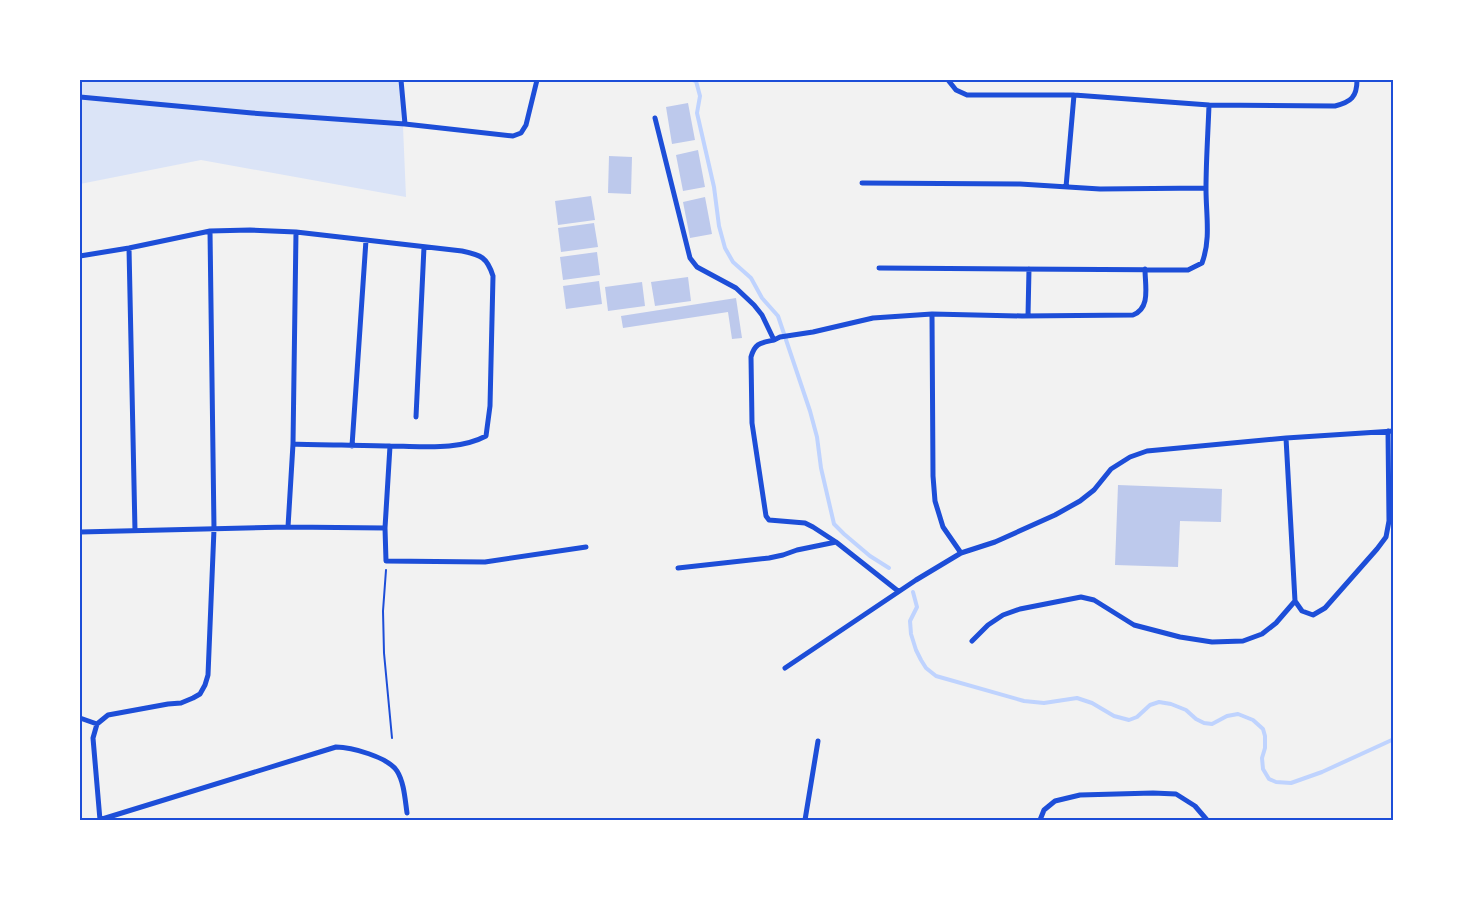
<svg xmlns="http://www.w3.org/2000/svg" width="1473" height="900" font-family="'Titillium Web',sans-serif">
  <style>
    .green { fill: #dbe4f7 }
    .lines { fill: none; stroke-linecap: round; stroke-linejoin: round }
    .stream { stroke: #bfd3fe; stroke-width: 4 }
    .building { fill: #bdc9ec }
    .path { stroke: #1d4ed8; stroke-width: 2 }
    .service { stroke: #1d4ed8; stroke-width: 2 }
    .minor { stroke: #1d4ed8; stroke-width: 5 }
    .neatline { fill: none; stroke: #1d4ed8; stroke-width: 2 }
  </style>
  <rect width="100%" height="100%" fill="#f2f2f2"/>
  <path class="green" d="M80,80H401L406,197L201,160L80,184Z"/>
  <g class="lines">
    <path class="stream" d="M693,80L696,81L700,96L697,113L714,187L719,226L725,248L733,262L751,278L762,298L778,316L810,411L817,437L821,468L834,524L844,534L870,556L889,568
      M913,592L917,607L910,621L911,634L916,650L921,660L926,668L936,676L1024,701L1044,703L1077,698L1092,703L1114,716L1129,720L1137,717L1150,705L1159,702L1171,704L1186,710L1196,719L1204,723L1212,724L1227,716L1238,714L1253,720L1263,729L1265,736V748L1262,758L1263,769L1269,779L1276,782L1291,783L1322,772L1394,739"/>
  </g>
  <path class="building" d="M688,103L695,140L672,144L666,107Z
    M698,150L705,187L683,191L676,155Z
    M609,156L632,157L631,194L608,193Z
    M591,196L595,220L558,225L555,201Z
    M705,197L712,234L690,238L683,202Z
    M594,223L598,247L561,252L558,228Z
    M597,252L600,275L563,280L560,257Z
    M688,277L691,301L655,306L651,282Z
    M599,281L602,304L566,309L563,286Z
    M642,282L645,306L608,311L605,287Z
    M736,298L742,338L732,339L728,312L623,328L621,316Z
    M1118,485L1222,489L1221,522L1180,521L1178,567L1115,565Z"/>
  <g class="lines">
    <path class="path" d="M386,570L383,611L384,653L392,738"/>
    <path class="service" d="M1393,122H1394"/>
    <path class="minor" d="M401,80L405,124
      M948,80L956,90L967,95H1074L1209,105
      M80,97L252,113L405,124L513,136L521,133L526,125L537,80
      M655,118L690,258L697,267L736,288L754,305L762,315L774,340L780,337L813,332L873,318L932,314L1022,316L1133,315C1151,308 1145,286 1145,269
      M862,183L1020,184L1100,189L1206,188
      M1066,187L1074,95
      M129,248L135,531
      M80,256L129,248L210,231L250,230L296,232L462,251C481,255 487,257 493,276L490,406L486,436C458,451 422,446 390,446C358,445 325,445 293,444L288,527
      M879,268L1188,270L1202,263C1211,239 1206,215 1206,189C1206,161 1208,133 1209,105L1335,106C1351,102 1357,97 1357,80
      M932,314L933,476L935,501L943,527L961,553
      M1028,316L1029,269
      M774,340C760,343 755,343 751,357L752,423L766,516L769,520L805,523L813,527L836,542L898,591
      M416,417L424,247
      M1286,438L1295,601L1302,611L1313,615L1325,608L1377,549L1386,537L1389,521L1388,431
      M293,444L296,232
      M352,446L366,240
      M390,446L385,528L386,561L485,562L586,547
      M80,532L288,527L385,528
      M678,568L769,558L783,555L797,550L836,542
      M972,641L988,625L1003,615L1020,609L1081,597L1094,600L1134,625L1180,637L1212,642L1243,641L1262,634L1276,623L1295,601
      M785,668L916,580L961,553L995,542L1055,515L1080,501L1094,490L1111,469L1130,457L1147,451L1286,438L1394,431
      M80,718L97,724
      M99,820L336,747C351,747 388,757 397,771C404,782 405,799 407,813
      M100,820L93,738L97,724L108,715L168,704L181,703L193,698L200,694L205,685L208,675L214,529L210,231
      M805,820L818,741
      M1040,820L1044,810L1055,801L1080,795L1153,793L1176,794L1195,806L1207,820"/>
  </g>
  <rect width="1473" height="900" fill="none" stroke="#ffffff" stroke-width="162"/>
  <rect x="81" y="81" width="1311" height="738" class="neatline"/>
</svg>
